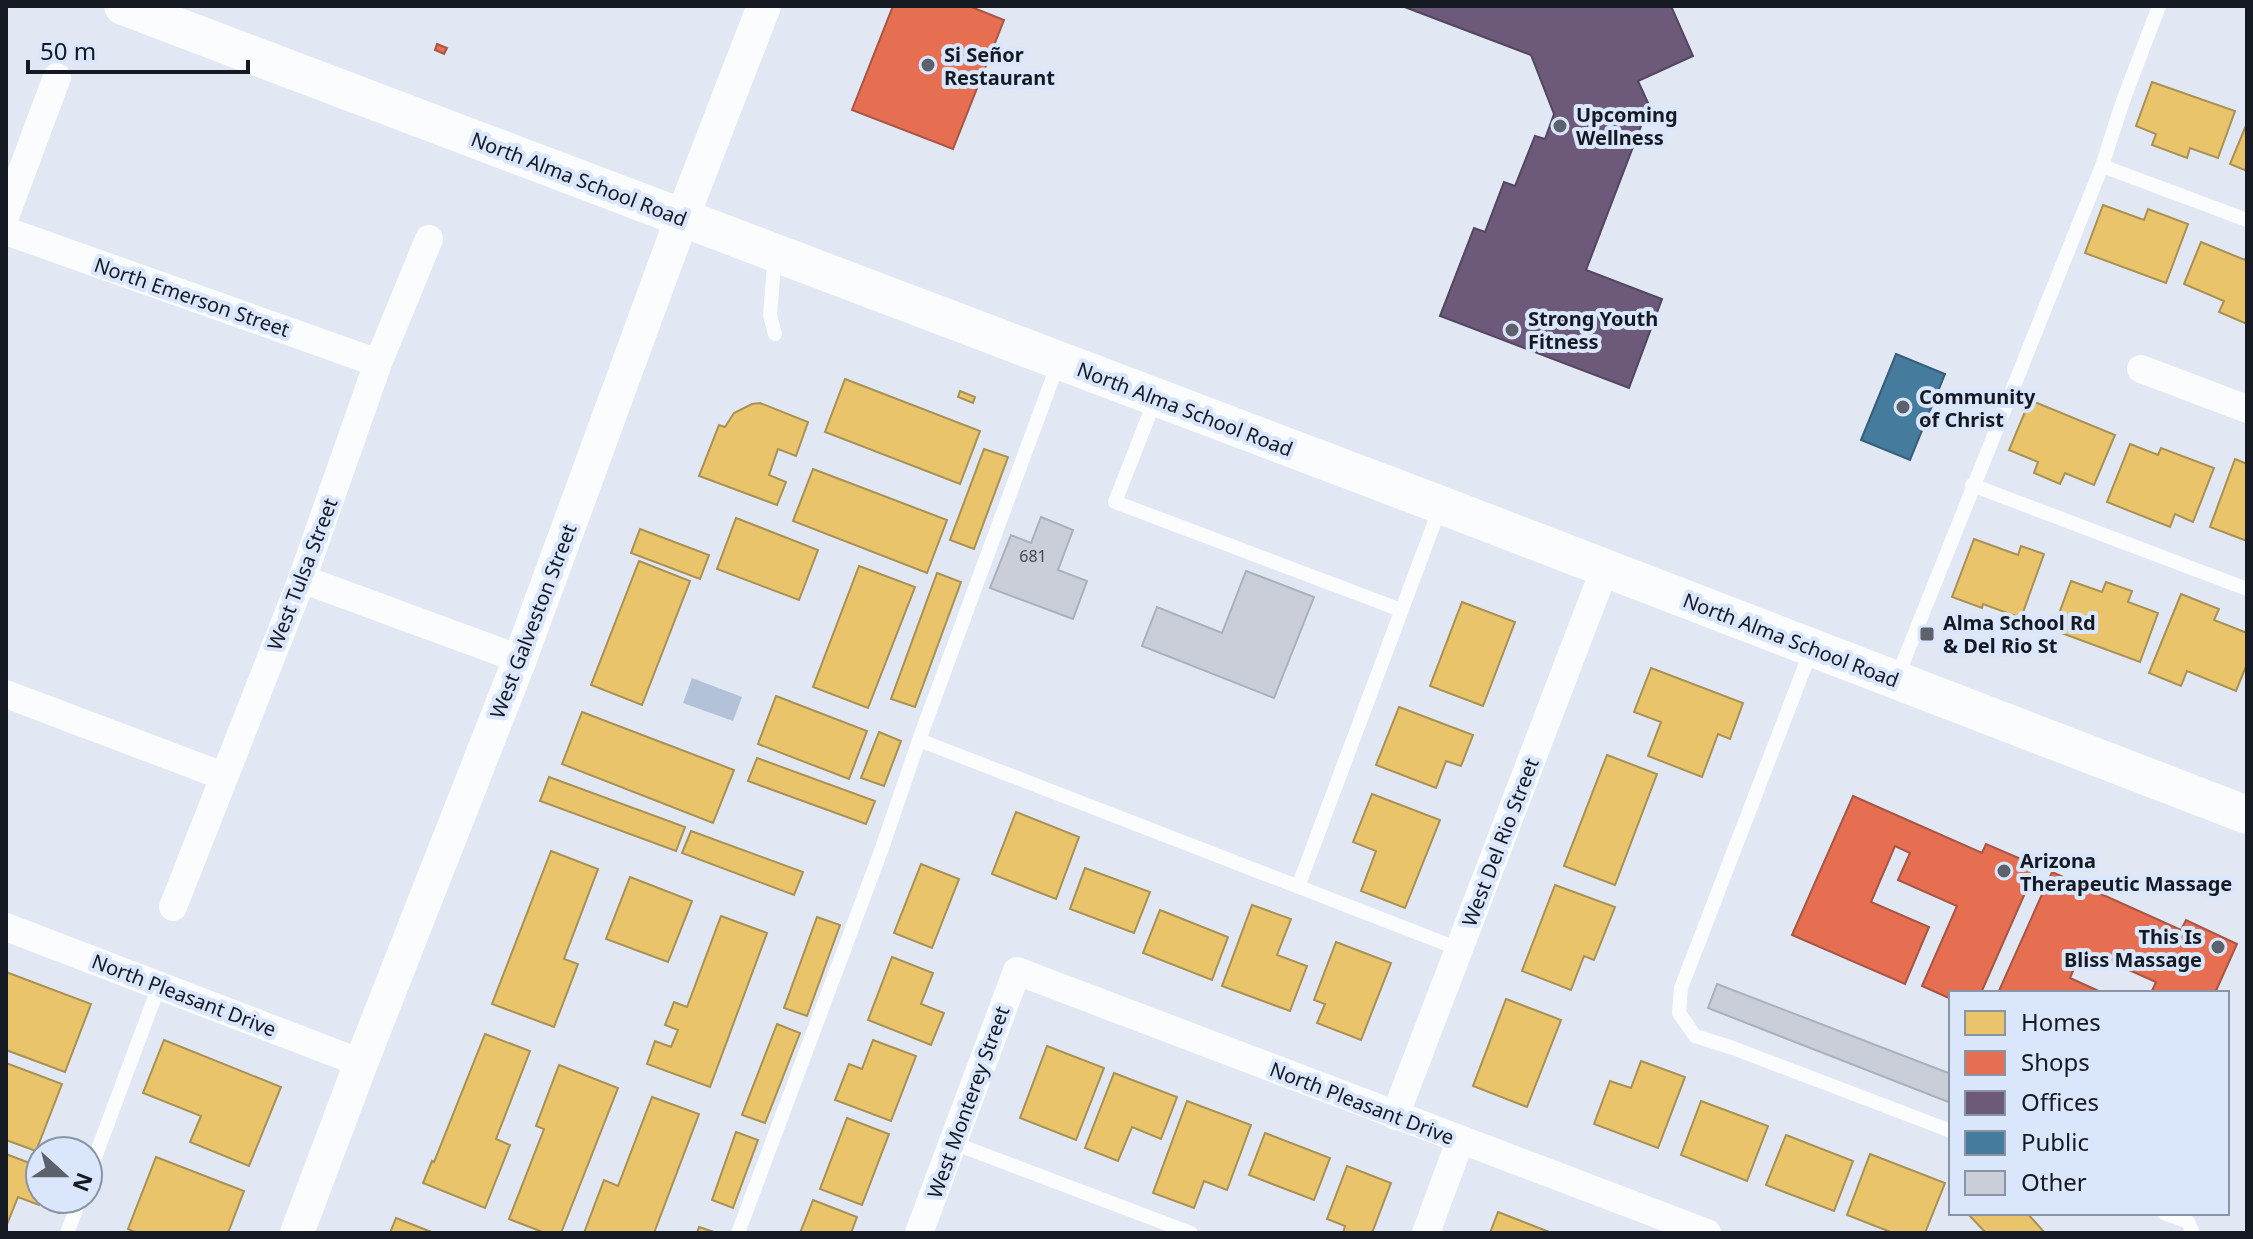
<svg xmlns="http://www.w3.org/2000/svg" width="2253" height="1239" font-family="'Noto Sans',sans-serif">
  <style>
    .water { fill: #b3c1d9 }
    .homes { fill: #e9c46a; stroke: #a99154; stroke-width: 2 }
    .shops { fill: #e76f51; stroke: #a85543; stroke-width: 2 }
    .offices { fill: #6d597a; stroke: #53465f; stroke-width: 2 }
    .public { fill: #457b9d; stroke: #375e78; stroke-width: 2 }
    .building { fill: #c9ced8; stroke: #abb0ba; stroke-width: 2 }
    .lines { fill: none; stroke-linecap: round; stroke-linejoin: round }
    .service { stroke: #fafcfd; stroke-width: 14 }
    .minor { stroke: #fafcfd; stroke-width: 28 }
    .tertiary { stroke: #fafcfd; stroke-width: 34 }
    .secondary { stroke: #fafcfd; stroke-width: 38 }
    .poi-dot { fill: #5c616b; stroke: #d9e6fc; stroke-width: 3 }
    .labels { text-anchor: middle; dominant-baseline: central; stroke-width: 8; stroke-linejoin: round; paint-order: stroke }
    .number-label { font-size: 16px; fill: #454952 }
    .poi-label { font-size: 20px; font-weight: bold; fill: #151921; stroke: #d9e6fc; text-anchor: start }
    .street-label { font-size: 20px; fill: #151921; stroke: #d9e6fc }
  </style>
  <rect width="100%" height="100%" fill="#e1e8f4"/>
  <path class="water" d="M692,678L742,697L733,721L683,703Z"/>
  <path class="homes" d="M2152,82L2235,111L2218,158L2190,148L2187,158L2152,145L2156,134L2136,126Z
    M2247,123V171L2230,164Z
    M2103,205L2144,220L2148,209L2188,224L2166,283L2085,253Z
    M2201,242L2245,260L2247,255V324L2219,312L2224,301L2184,284Z
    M845,379L980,431L960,484L825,432Z
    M960,391L975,397L973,403L958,397Z
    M2030,400L2115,435L2094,485L2065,473L2060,484L2034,473L2038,462L2009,450Z
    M760,403L808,422L796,456L778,449L769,475L786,482L777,505L699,476L719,425L725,427L734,413L752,404Z
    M2130,444L2158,455L2161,448L2214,468L2193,522L2175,514L2170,527L2107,502Z
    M984,449L1008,457L974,549L950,540Z
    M2235,459L2247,464V541L2210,527Z
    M813,469L947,520L927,573L793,521Z
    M736,518L818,550L799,600L717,569Z
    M640,529L709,555L700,579L631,553Z
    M1974,539L2018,555L2021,546L2044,554L2021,618L1983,604L1982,608L1952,597Z
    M639,561L690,581L642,705L591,685Z
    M859,566L915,587L868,708L813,687Z
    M937,573L961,582L915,707L891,699Z
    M2071,581L2102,592L2106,582L2132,591L2128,602L2158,613L2140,662L2053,630Z
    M2181,594L2219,609L2214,620L2247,633V664L2236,691L2187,671L2181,686L2149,673Z
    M1462,602L1515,622L1483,706L1430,686Z
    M1651,668L1743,703L1730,739L1718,734L1702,777L1648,756L1661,722L1634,712Z
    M776,696L867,731L849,779L758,744Z
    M1399,707L1473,735L1461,766L1446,761L1436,788L1376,765Z
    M582,712L734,770L713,823L562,764Z
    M879,732L901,741L884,786L861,778Z
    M1607,755L1657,774L1615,885L1564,866Z
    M757,758L875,801L866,824L748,781Z
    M549,777L685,827L676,851L540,801Z
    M1372,794L1440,820L1405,908L1361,891L1376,851L1353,842Z
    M1016,812L1079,837L1056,899L992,874Z
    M691,831L803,872L794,895L682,853Z
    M551,851L598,869L564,959L578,964L554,1027L492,1004Z
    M921,864L959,879L932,948L894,933Z
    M1085,868L1150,892L1134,933L1070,909Z
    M630,877L692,901L668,962L606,939Z
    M1555,885L1615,907L1594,960L1584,956L1571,990L1522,971Z
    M1252,905L1291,919L1277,955L1307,966L1290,1011L1222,986Z
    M1160,910L1228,937L1212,980L1143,953Z
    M721,916L767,933L710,1087L647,1064L655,1041L671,1047L678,1030L665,1025L674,1002L687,1007Z
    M817,917L840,925L807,1016L784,1008Z
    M1336,942L1391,963L1361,1040L1317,1023L1325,1004L1314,1000Z
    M892,957L933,973L921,1004L944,1013L931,1045L868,1020Z
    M6,972L91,1004L65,1072L6,1050Z
    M1506,999L1561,1020L1527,1107L1473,1086Z
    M777,1024L800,1033L765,1123L742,1115Z
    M485,1034L530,1051L496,1139L510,1145L485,1208L423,1183L432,1161L434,1162Z
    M164,1040L281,1087L249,1166L190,1142L201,1116L143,1093Z
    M873,1040L916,1056L891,1121L835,1100L849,1064L862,1069Z
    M1047,1046L1104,1068L1076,1140L1020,1118Z
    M1641,1061L1685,1077L1658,1148L1594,1124L1610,1081L1631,1088Z
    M6,1063L62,1084L36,1151L6,1140Z
    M559,1065L618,1088L561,1233H545L509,1219L544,1129L536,1126Z
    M1114,1073L1177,1097L1161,1139L1132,1127L1118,1161L1085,1148Z
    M652,1097L699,1114L654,1233H584L604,1180L618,1186Z
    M1187,1101L1251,1125L1227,1190L1204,1181L1194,1208L1153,1193Z
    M1701,1101L1768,1126L1747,1181L1681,1155Z
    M847,1118L889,1134L862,1205L820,1189Z
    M736,1132L758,1140L733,1208L712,1200Z
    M1265,1133L1330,1158L1314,1200L1249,1175Z
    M1786,1135L1853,1161L1834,1211L1766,1185Z
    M6,1154L40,1167L41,1199L39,1205L18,1197L6,1227Z
    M1870,1154L1945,1183L1925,1233H1893L1847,1215Z
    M156,1157L244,1191L228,1233H137L128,1229Z
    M1347,1166L1391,1183L1372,1233H1343L1345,1226L1327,1219Z
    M813,1200L857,1217L851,1233H800Z
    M1498,1212L1552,1233H1490Z
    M1967,1213H2027L2045,1233H1986Z
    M396,1218L434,1233H390Z
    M699,1227L717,1233H697Z"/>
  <path class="shops" d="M893,6H969L1004,20L953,149L852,110Z
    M437,44L447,48L444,54L435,50Z
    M1853,796L1982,853L1986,844L2037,866L1981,993H1951V999L1922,986L1957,906L1898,880L1910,853L1895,846L1871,902L1929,927L1905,984L1792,935Z
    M2052,872L2181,930L2186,920L2237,944L2215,993H2151L2156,982L2082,949L2070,978L2103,993H1998Z"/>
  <path class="offices" d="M1402,6H1671L1693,56L1638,81L1649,105L1586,270L1662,299L1629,388L1440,316L1474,228L1485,232L1504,182L1515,186L1535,136L1545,139L1554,114L1531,55Z"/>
  <path class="public" d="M1896,354L1945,374L1910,460L1861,440Z"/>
  <path class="building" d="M1041,517L1073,530L1058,570L1087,581L1073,619L990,588L1011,535L1031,543Z
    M1246,571L1314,597L1274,698L1142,646L1157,607L1222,633Z
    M1717,984L1951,1074V1103L1708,1008Z"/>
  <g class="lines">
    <path class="service" d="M2102,166L2247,220
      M775,253L770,315L775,334
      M1155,400L1115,502L1401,610
      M1972,485L2247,589
      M1812,648L1681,988L1679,1013L1695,1036L1733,1048L1951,1131
      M1896,680L2102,166L2123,101L2159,6
      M919,740L1059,361
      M1298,887L1441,505
      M953,1143L1191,1233
      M88,1176L159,986
      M2164,1213L2188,1222L2193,1233
      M67,1233L80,1199
      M738,1233L881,851L919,740L1459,949"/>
    <path class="minor" d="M6,214L57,77
      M6,231L378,363
      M2141,369L2247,409
      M302,579L520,659
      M6,694L223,776
      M173,907L302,579L378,363L429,239
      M6,927L361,1063
      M1395,1116L1605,568
      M919,1233L1017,971L1707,1233
      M1426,1233L1460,1141"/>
    <path class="tertiary" d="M297,1233L361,1063L520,659L682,218L764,6"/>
    <path class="secondary" d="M123,6L1441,505L2247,815"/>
  </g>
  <g class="poi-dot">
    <circle cx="928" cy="65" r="8"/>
    <circle cx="1560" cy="126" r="8"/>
    <circle cx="1512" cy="330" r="8"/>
    <circle cx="1903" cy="407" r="8"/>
    <rect x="1919" y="626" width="16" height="16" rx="4"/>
    <circle cx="2004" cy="871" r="8"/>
    <circle cx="2218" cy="947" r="8"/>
  </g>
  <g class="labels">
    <g class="number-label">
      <text x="1033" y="556">681</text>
    </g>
    <g class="poi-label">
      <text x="944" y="54">Si Señor<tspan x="944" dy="23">Restaurant</tspan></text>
      <text x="1576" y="114">Upcoming<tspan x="1576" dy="23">Wellness</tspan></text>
      <text x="1528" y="318">Strong Youth<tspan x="1528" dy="23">Fitness</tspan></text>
      <text x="1919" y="396">Community<tspan x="1919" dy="23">of Christ</tspan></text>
      <text x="1943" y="622">Alma School Rd<tspan x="1943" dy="23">&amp; Del Rio St</tspan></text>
      <text x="2020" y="860">Arizona<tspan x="2020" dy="23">Therapeutic Massage</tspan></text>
      <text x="2202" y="936" text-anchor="end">This Is<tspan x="2202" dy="23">Bliss Massage</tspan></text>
    </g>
    <g class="street-label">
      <text transform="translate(579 179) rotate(21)">North Alma School Road</text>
      <text transform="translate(192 297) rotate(19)">North Emerson Street</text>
      <text transform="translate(1185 409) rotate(21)">North Alma School Road</text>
      <text transform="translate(302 574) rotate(-69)">West Tulsa Street</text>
      <text transform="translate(533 621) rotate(-69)">West Galveston Street</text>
      <text transform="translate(1791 640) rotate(21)">North Alma School Road</text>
      <text transform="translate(1500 842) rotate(-69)">West Del Rio Street</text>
      <text transform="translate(184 995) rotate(21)">North Pleasant Drive</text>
      <text transform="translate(968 1102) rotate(-70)">West Monterey Street</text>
      <text transform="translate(1362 1103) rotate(21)">North Pleasant Drive</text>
    </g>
  </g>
  <rect width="2253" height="1239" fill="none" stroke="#151921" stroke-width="16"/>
  <rect x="1949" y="991" width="280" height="224" fill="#d9e6fc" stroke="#8b94a4" stroke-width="2"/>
  <rect x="1965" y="1011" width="40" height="24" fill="#e9c46a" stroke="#8b94a4" stroke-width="2"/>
  <text x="2021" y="1031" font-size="24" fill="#151921">Homes</text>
  <rect x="1965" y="1051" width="40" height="24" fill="#e76f51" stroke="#8b94a4" stroke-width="2"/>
  <text x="2021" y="1071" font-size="24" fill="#151921">Shops</text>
  <rect x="1965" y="1091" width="40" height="24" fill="#6d597a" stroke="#8b94a4" stroke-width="2"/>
  <text x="2021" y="1111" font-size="24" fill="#151921">Offices</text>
  <rect x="1965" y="1131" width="40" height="24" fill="#457b9d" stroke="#8b94a4" stroke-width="2"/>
  <text x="2021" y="1151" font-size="24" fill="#151921">Public</text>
  <rect x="1965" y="1171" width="40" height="24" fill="#c9ced8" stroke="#8b94a4" stroke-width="2"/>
  <text x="2021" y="1191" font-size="24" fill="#151921">Other</text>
  <g transform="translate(64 1175) rotate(111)"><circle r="38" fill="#d9e6fc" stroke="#8b94a4" stroke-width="2"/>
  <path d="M0-6L14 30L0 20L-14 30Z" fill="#5c616b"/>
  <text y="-12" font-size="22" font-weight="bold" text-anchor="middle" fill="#151921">N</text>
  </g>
  <path d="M28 60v12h220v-12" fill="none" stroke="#151921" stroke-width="4"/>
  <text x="40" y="60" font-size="24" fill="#151921" stroke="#d9e6fc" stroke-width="6" paint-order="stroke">50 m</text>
</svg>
